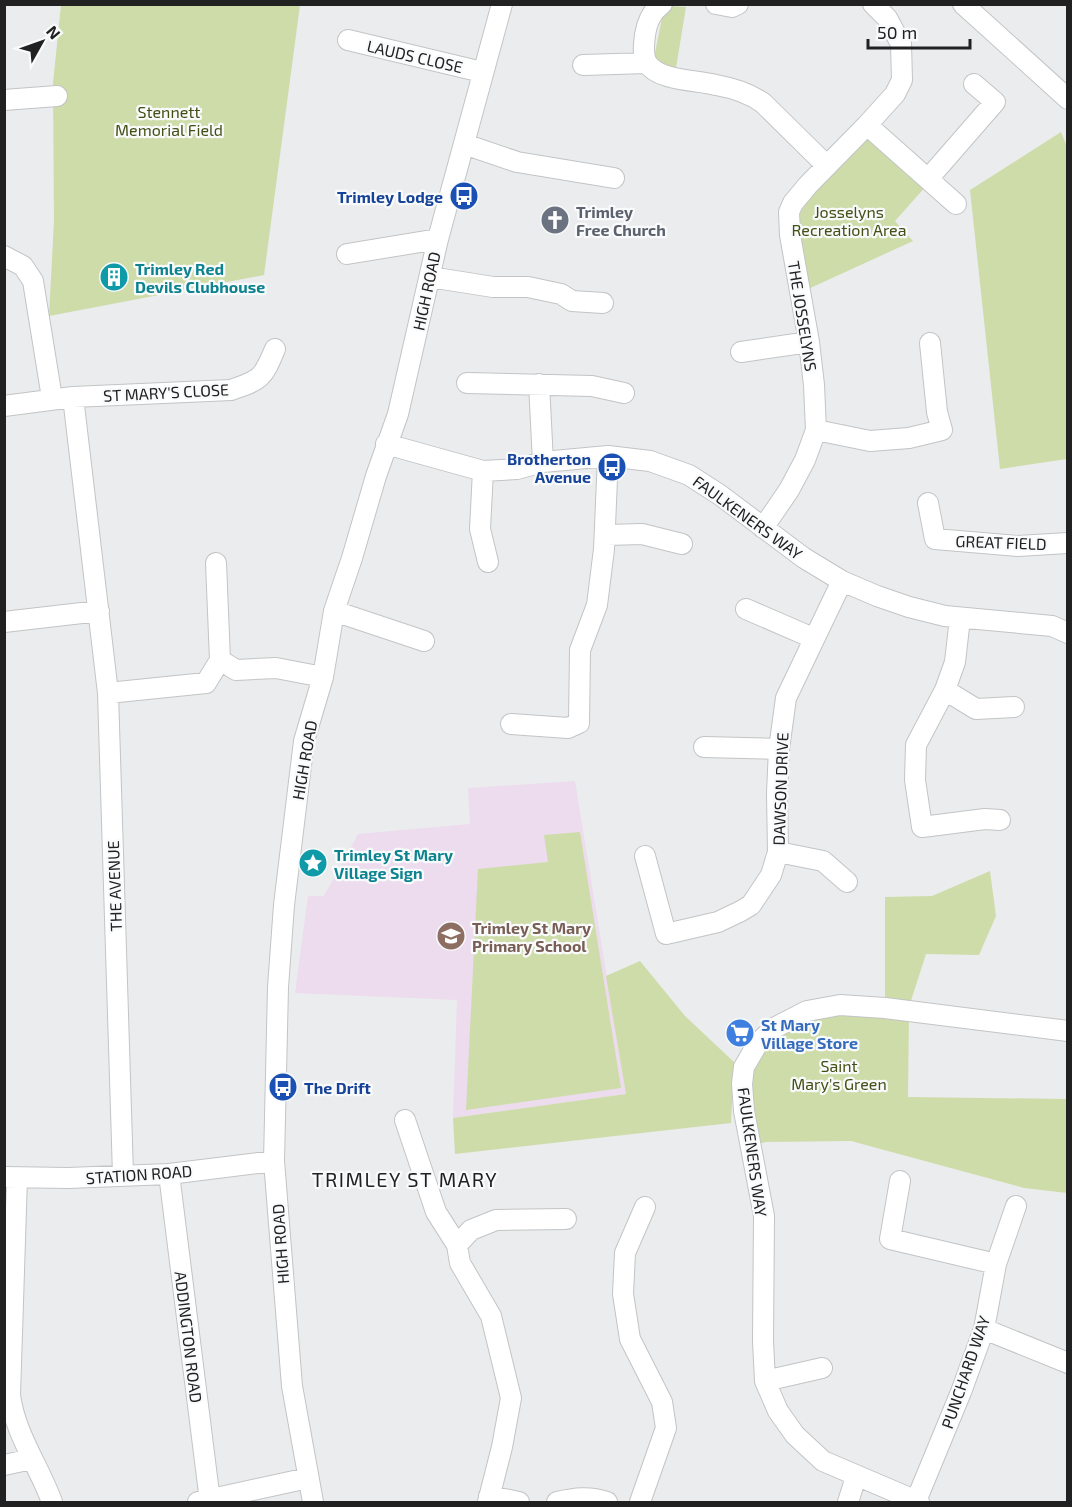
<svg xmlns="http://www.w3.org/2000/svg" width="1072" height="1507" font-family="'Exo 2',sans-serif">
  <style>
    .education { fill: #ecdcee }
    .green { fill: #cedca9 }
    .lines { fill: none; stroke-linecap: round; stroke-linejoin: round }
    .minor-casing { stroke: #c2c4c5; stroke-width: 22 }
    .minor { stroke: #fff; stroke-width: 20 }
    .labels { text-anchor: middle; dominant-baseline: central; stroke-width: 4.5; stroke-linejoin: round; paint-order: stroke }
    .street-label { font-size: 16px; fill: #212122; stroke: #f8fafb }
    .park-label { font-size: 16px; fill: #434f14; stroke: #f8fafb }
    .transit-label { font-size: 16px; font-weight: bold; fill: #164399; stroke: #f8fafb; text-anchor: end }
    .worship-label { font-size: 16px; font-weight: bold; fill: #5b616d; stroke: #f8fafb; text-anchor: start }
    .culture-label { font-size: 16px; font-weight: bold; fill: #0d838f; stroke: #f8fafb; text-anchor: start }
    .education-label { font-size: 16px; font-weight: bold; fill: #785e54; stroke: #f8fafb; text-anchor: start }
    .shop-label { font-size: 16px; font-weight: bold; fill: #366cbe; stroke: #f8fafb; text-anchor: start }
    .quarter-label { font-size: 20px; letter-spacing: 1.5px; fill: #212122; stroke: #f8fafb }
  </style>
  <rect width="100%" height="100%" fill="#ebecee"/>
  <path class="education" d="M575,781L626,1094L453,1118L457,1000L295,993L308,896H324L358,834L470,824L468,788Z"/>
  <path class="green" d="M61,5H300L264,275L49,316L54,221L53,83Z
    M669,6L686,7L676,68L660,66L651,57L655,53L662,18L660,13Z
    M1061,132L1068,149L1067,459L1000,469L970,190Z
    M869,135L927,185L895,221L913,241L806,290L798,219C808,191 848,157 869,135Z
    M580,832L621,1088L466,1110L478,869L548,862L544,835Z
    M990,871L996,916L979,955L926,954L908,1010L909,1011L908,1097L1067,1099V1193L1024,1188L851,1141L766,1142L750,1146L744,1111L758,1043L789,1019L885,1008V897L932,896Z
    M640,961L685,1016L734,1062L731,1123L455,1154L453,1118L626,1094L606,976Z"/>
  <g class="lines">
    <g class="minor-casing">
      <path id="minor" d="M662,4C651,12 647,22 645,35C644,44 642,54 647,63C658,81 697,80 716,85C733,88 749,93 763,103L827,166
        M716,4L732,7L738,4
        M963,4L1068,99
        M348,40L482,72
        M583,65L647,63
        M4,100L57,96
        M867,125L956,204
        M464,144L517,162L614,178
        M928,179L995,102L974,84
        M347,254L438,239
        M4,256L23,266L33,281L52,398
        M430,277L493,287H528L561,294L572,301L603,303
        M741,352L809,342
        M467,383L592,386L624,393
        M539,384L543,462
        M73,397L108,693L123,1175
        M4,406L73,397L231,390C261,380 263,378 275,349
        M816,430L870,441L909,438L942,430L937,412L930,343
        M386,444L483,471L517,469L543,462L608,456L650,461L689,475L720,495L804,558L842,581L877,596L909,607L945,616L1052,626L1068,633
        M483,471L480,529L488,562
        M928,503L935,539L1018,546L1068,543
        M763,528L789,490L805,460L816,430L814,385L809,342L790,235L789,212L793,203L808,185L867,125L895,94L902,80L901,44L887,18L873,4
        M606,535L642,534L682,544
        M746,609L813,638
        M334,611L424,641
        M960,618L955,662L945,690L916,745L915,780L922,827L985,819L1000,820
        M4,622L99,611
        M220,660L236,670L276,668L323,677
        M945,690L976,709L1014,707
        M108,693L206,683L220,660L216,563
        M511,724L568,728L579,723L580,650L597,605L604,549L608,456
        M704,747L779,749
        M778,852L823,861L847,882
        M645,856L666,934L718,922L741,911L751,905L771,875L778,852L777,793L779,749L786,698L842,581
        M405,1120L436,1212L457,1245
        M169,1174L210,1501
        M4,1177L68,1178L169,1174L274,1161
        M17,1178L10,1395C15,1434 39,1466 52,1502
        M900,1181L890,1239L996,1264
        M984,1329L1068,1363
        M765,1381L822,1368
        M4,1465L32,1459
        M489,1496L519,1502
        M916,1501L961,1392L984,1329L996,1264L1016,1206
        M198,1502L308,1478
        M313,1502L292,1386L274,1161L278,987L284,905L304,741L323,677L334,611L352,558L376,476L398,414L438,239L502,4
        M488,1502L502,1447L511,1398L491,1316L460,1263L457,1245L471,1230L496,1220L566,1219
        M557,1502C575,1498 589,1496 607,1502
        M640,1502L666,1428L662,1402L630,1339L623,1294L625,1253L645,1207
        M848,1502L856,1477
        M919,1502L823,1461L795,1435L778,1411L765,1381L763,1341L764,1216L744,1111L742,1084L744,1067L758,1043L774,1028L807,1011L840,1005L885,1008L1068,1031"/>
    </g>
    <use href="#minor" class="minor"/>
  </g>
  <defs>
    <g id="bus-disc" transform="scale(1.5)"><circle r="9.5" fill="#1a4fb4" stroke="#f8fafb"/><path d="M-5-6H5V4H4V6H2V4H-2V6H-4V4H-5ZM-3.5-4V0h7V-4ZM-3.5 1.2v1.5H-2V1.2ZM2 1.2v1.5H3.5V1.2Z" fill="#fff"/></g>
    <g id="church-disc" transform="scale(1.5)"><circle r="9.5" fill="#6b7280" stroke="#f8fafb"/><path d="M-1.2-6h2.4v3.5h3.3v2.4h-3.3V6h-2.4V-.1h-3.3v-2.4h3.3Z" fill="#fff"/></g>
    <g id="building-disc" transform="scale(1.5)"><circle r="9.5" fill="#0f9aa8" stroke="#f8fafb"/><path d="M-4-6H4V6H1V3H-1V6H-4ZM-2.5-4.3h1.7v1.8h-1.7ZM.8-4.3h1.7v1.8H.8ZM-2.5-1h1.7V.8h-1.7ZM.8-1h1.7V.8H.8Z" fill="#fff"/></g>
    <g id="sight-disc" transform="scale(1.5)"><circle r="9.5" fill="#0f9aa8" stroke="#f8fafb"/><path d="M0-6L1.8-2.2L6-1.7L2.9 1.2L3.7 5.4L0 3.3L-3.7 5.4L-2.9 1.2L-6-1.7L-1.8-2.2Z" fill="#fff"/></g>
    <g id="school-disc" transform="scale(1.5)"><circle r="9.5" fill="#8d6e63" stroke="#f8fafb"/><path d="M0-5L7-2L0 1L-7-2ZM-4 1L0 2.5L4 1V4Q0 6-4 4Z" fill="#fff"/></g>
    <g id="supermarket-disc" transform="scale(1.5)"><circle r="9.5" fill="#3f7fe0" stroke="#f8fafb"/><path d="M-6-5.5h2.5l.6 2H6L4.5 2H-2.5L-4.4-4H-6ZM-1.5 3.2a1.3 1.3 0 1 0 .1 0ZM3 3.2a1.3 1.3 0 1 0 .1 0Z" fill="#fff"/></g>
  </defs>
  <g fill-rule="evenodd">
    <use href="#bus-disc" x="464" y="196"/>
    <use href="#church-disc" x="555" y="220"/>
    <use href="#building-disc" x="114" y="277"/>
    <use href="#bus-disc" x="612" y="467"/>
    <use href="#sight-disc" x="313" y="863"/>
    <use href="#school-disc" x="451" y="936"/>
    <use href="#supermarket-disc" x="740" y="1033"/>
    <use href="#bus-disc" x="283" y="1087"/>
  </g>
  <g class="labels">
    <g class="street-label">
      <text transform="translate(415 56) rotate(13)">LAUDS CLOSE</text>
      <text transform="translate(426 291) rotate(-78)">HIGH ROAD</text>
      <text transform="translate(803 316) rotate(81)">THE JOSSELYNS</text>
      <text transform="translate(166 392) rotate(-3)">ST MARY'S CLOSE</text>
      <text transform="translate(748 517) rotate(36)">FAULKENERS WAY</text>
      <text transform="translate(1001 542) rotate(2)">GREAT FIELD</text>
      <text transform="translate(304 760) rotate(-80)">HIGH ROAD</text>
      <text transform="translate(780 789) rotate(-88)">DAWSON DRIVE</text>
      <text transform="translate(114 886) rotate(-92)">THE AVENUE</text>
      <text transform="translate(753 1152) rotate(82)">FAULKENERS WAY</text>
      <text transform="translate(139 1174) rotate(-4)">STATION ROAD</text>
      <text transform="translate(280 1244) rotate(-94)">HIGH ROAD</text>
      <text transform="translate(189 1337) rotate(83)">ADDINGTON ROAD</text>
      <text transform="translate(965 1372) rotate(-71)">PUNCHARD WAY</text>
    </g>
    <g class="park-label">
      <text x="169" y="111">Stennett<tspan x="169" dy="18">Memorial Field</tspan></text>
      <text x="849" y="211">Josselyns<tspan x="849" dy="18">Recreation Area</tspan></text>
      <text x="839" y="1065">Saint<tspan x="839" dy="18">Mary's Green</tspan></text>
    </g>
    <g class="transit-label">
      <text x="443" y="196">Trimley Lodge</text>
      <text x="591" y="458">Brotherton<tspan x="591" dy="18">Avenue</tspan></text>
      <text x="304" y="1087" text-anchor="start">The Drift</text>
    </g>
    <g class="worship-label">
      <text x="576" y="211">Trimley<tspan x="576" dy="18">Free Church</tspan></text>
    </g>
    <g class="culture-label">
      <text x="135" y="268">Trimley Red<tspan x="135" dy="18">Devils Clubhouse</tspan></text>
      <text x="334" y="854">Trimley St Mary<tspan x="334" dy="18">Village Sign</tspan></text>
    </g>
    <g class="education-label">
      <text x="472" y="927">Trimley St Mary<tspan x="472" dy="18">Primary School</tspan></text>
    </g>
    <g class="shop-label">
      <text x="761" y="1024">St Mary<tspan x="761" dy="18">Village Store</tspan></text>
    </g>
    <g class="quarter-label">
      <text x="405" y="1179">TRIMLEY ST MARY</text>
    </g>
  </g>
  <rect width="1072" height="1507" fill="none" stroke="#212122" stroke-width="12"/>
  <g transform="translate(42 42) rotate(50)" stroke="#f8fafb" stroke-width="4.5" paint-order="stroke">
  <path d="M0-4.5L10 22L0 15L-10 22Z" fill="#212122"/>
  <text y="-9" font-size="16" font-weight="bold" text-anchor="middle" fill="#212122">N</text>
  </g>
  <path d="M868 39v9h102v-9" fill="none" stroke="#212122" stroke-width="3"/>
  <text x="877" y="39" font-size="18" fill="#212122" stroke="#f8fafb" stroke-width="4.5" paint-order="stroke">50 m</text>
</svg>
